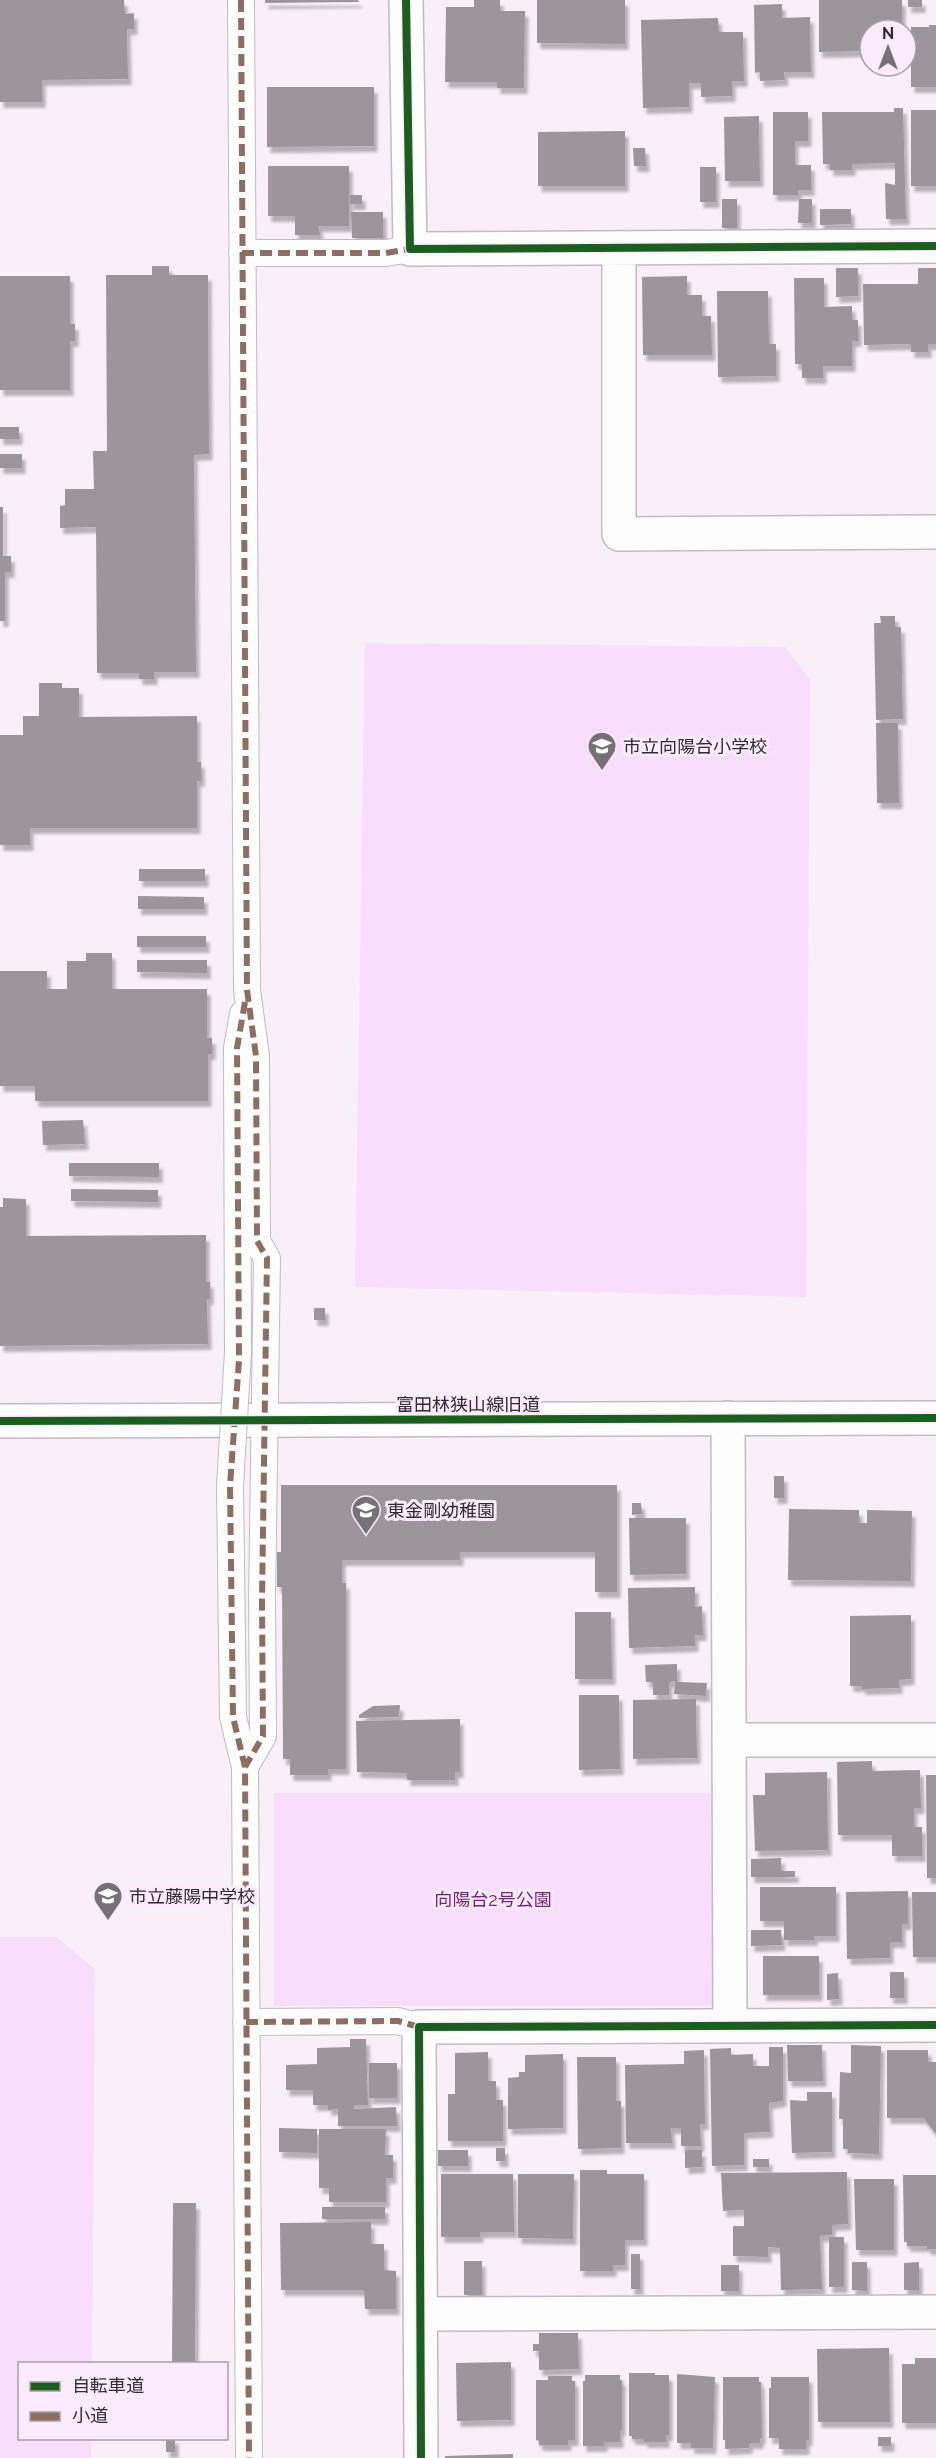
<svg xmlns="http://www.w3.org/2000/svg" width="936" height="2458" font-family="Raleway,'Noto Sans JP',sans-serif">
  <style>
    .green { fill: #f9ddfc }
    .building { fill: #9c959c; filter: url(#shadow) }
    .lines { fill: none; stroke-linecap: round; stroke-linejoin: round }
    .pedestrian-casing { stroke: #c2bbc3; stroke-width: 28 }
    .minor-casing { stroke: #c2bbc3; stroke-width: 36 }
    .tertiary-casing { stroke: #c2bbc3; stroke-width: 36 }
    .pedestrian { stroke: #fefdfe; stroke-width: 26 }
    .minor { stroke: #fefdfe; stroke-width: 33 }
    .tertiary { stroke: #fefdfe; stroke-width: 33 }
    .pedestrian-bridge-casing { stroke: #c2bbc3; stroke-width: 28; stroke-linecap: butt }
    .pedestrian-bridge { stroke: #fefdfe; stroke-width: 26 }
    .quiet { stroke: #8d6e63; stroke-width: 6; stroke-dasharray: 12 6; stroke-linecap: butt }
    .cycleway-casing { stroke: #fbebfd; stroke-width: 11 }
    .cycleway { stroke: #1b5e20; stroke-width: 8 }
    .labels { text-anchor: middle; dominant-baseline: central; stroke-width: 6; stroke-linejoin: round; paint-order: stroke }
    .poi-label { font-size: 18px; fill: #302b31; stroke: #fbebfd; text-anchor: start }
    .street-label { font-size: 18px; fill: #302b31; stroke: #fbebfd }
    .park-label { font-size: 18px; fill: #73247e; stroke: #fbebfd }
  </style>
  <defs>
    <filter id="shadow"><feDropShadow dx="3.5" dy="6" stdDeviation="1.5" flood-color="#0004"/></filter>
  </defs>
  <rect width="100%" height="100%" fill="#f8eff9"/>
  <path class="green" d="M365,643L785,647L810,680L806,1297L355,1287Z
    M274,1793H712V2006H274Z
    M0,1937H56L95,1969L92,2363L20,2364V2438L91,2439V2458H0Z"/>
  <path class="building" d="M0,0H124L125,14L134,13V29H127L128,79L42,80V102H0Z
    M265,0H358L359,2L265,3Z
    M474,0H500V11H525L524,88H497V82H445L446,7H474Z
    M537,0H625V44L537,43Z
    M819,0H902V30H870V51L819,52Z
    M908,0H922V7H908Z
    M782,4V18L810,17L811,72H784L785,80L760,81V72L755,73L754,5Z
    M718,18L719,32H743L744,81H732V96L701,97V83H689V107L643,108L641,20Z
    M929,25H936V87H911V27H929Z
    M267,87H374V146L267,147Z
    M894,108H903L906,219H886L885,183L895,185V163L852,164V170H830V164H823L822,112H894Z
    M911,110H936V186H911Z
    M773,112H808V141H795V165H811V190H798V195H773Z
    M759,116L760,181H725L724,117Z
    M625,131V186H538V132Z
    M633,148H645L646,166H634Z
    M268,166H349V226H319L320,235H295V216H268Z
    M700,167H716V202H700Z
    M350,195H362V204H350Z
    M722,199H737V228H722Z
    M799,199H812V223H798Z
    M820,209H851V224L820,225Z
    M351,212H383V238H352Z
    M152,266H169V275H208L209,454L194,455L196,672H154V679H139V673H97L96,527L60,528V506L65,505V489H94L93,451H107L106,275H152Z
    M836,268H858V296L836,297Z
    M918,268H936V344H928V352H911V344L864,345L863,284H918Z
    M0,276H70V324H75V341H70V390H0Z
    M687,276V295H702V316H711L712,355H643L642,277Z
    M794,278H824V307L852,306V320H858V341H852V366H823V378H802V364H795Z
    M717,291H768L769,344H776V376L718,377Z
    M0,427H19V439H0Z
    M0,454H22V468H0Z
    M0,507H3V556H11V572H5V621H0Z
    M880,616H895V627H901L903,719L876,720L874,623H881Z
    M39,683H62V688H79V717L197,716V762H201V781H197V828H30V845H0V735H23V716H39Z
    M876,723H898L899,803H877Z
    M139,869H205V881H139Z
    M138,896L204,897V909H138Z
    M137,936H206V947H137Z
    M86,953H112V989H207V1038H212V1054H208V1101H35V1086H0V971H47V989H67V961H86Z
    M137,960H207V973L137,972Z
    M83,1120L85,1144L43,1145L42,1121Z
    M69,1163H159V1177L69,1176Z
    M71,1189L158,1190V1202L71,1201Z
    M3,1198L26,1199V1236L206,1235V1282H210V1299H207L208,1344L0,1346V1207H3Z
    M314,1308H325V1320H314Z
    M774,1476H784V1498H774Z
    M281,1485H617V1592H595V1552H460V1560H342V1583H346V1769H328V1775H290V1759H283L282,1587H277V1552H281Z
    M632,1503H641L642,1514L632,1515Z
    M789,1509L859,1510V1523H867V1510L912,1511L911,1581L788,1580Z
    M629,1518H686V1574L630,1575Z
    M695,1587V1607L702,1606L703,1635H695V1646L629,1648L628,1588Z
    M575,1612H611L612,1679H575Z
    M911,1615V1679L899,1680V1688L862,1689V1686H850V1616Z
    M677,1664V1682L707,1683L706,1696L674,1694L675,1681L669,1682V1695H653V1682H646L645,1665Z
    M579,1695H619L620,1769L579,1770Z
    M696,1699L697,1758L633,1759V1700Z
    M400,1705L399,1717L359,1718V1715L373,1706Z
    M460,1719V1772H455V1780H407V1773L357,1772L356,1721Z
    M872,1761V1771L920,1770L921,1808H914V1827H922V1856H892V1835H838L837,1762Z
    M827,1772L828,1850L755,1851L753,1795H765V1773Z
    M926,1775H936V1878H927Z
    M781,1858V1871H795V1877H751V1859Z
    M760,1887H836V1936H814V1940H784V1921H760Z
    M908,1891V1924H902V1942H890V1958L847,1959L846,1892Z
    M912,1892H936V1957H913Z
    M751,1930H781L782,1945L751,1946Z
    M763,1956H819V1995H763Z
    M890,1972H904V1998H890Z
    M838,1973L839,1999L827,2000V1974Z
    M350,2039H366L368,2105H354V2109L396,2107L397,2126H338V2109L328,2110V2105H313V2090H286V2065L317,2064V2048L350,2047Z
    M787,2045H822L823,2081H788Z
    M851,2045L881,2046L879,2154L848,2153V2149H843V2119H839L840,2072L851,2073Z
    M769,2047H783V2101L769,2103L770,2132L744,2133V2165L712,2166L710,2049L731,2048V2055L753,2054V2066H769Z
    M704,2050L705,2124H700L701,2146H681V2128H671L672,2143H626L625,2065L684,2064V2051Z
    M887,2050H928V2062H936V2134L923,2118H887Z
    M488,2052V2081H496V2100H503V2141H448V2094H455V2053Z
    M563,2054V2128L508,2129V2078L519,2077V2072H525V2055Z
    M577,2057H616V2101H621V2148L578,2149Z
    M369,2063H397V2098H369Z
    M807,2092H832V2152L792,2153L790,2100L807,2101Z
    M279,2128L317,2129V2153L279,2152Z
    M319,2129H386L385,2155H393V2178H386V2202H329V2188H319Z
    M496,2148H505V2161H496Z
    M438,2150H468V2166H438Z
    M685,2150H702V2167L685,2168Z
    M753,2159H769V2167H753Z
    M580,2170H607V2174H644V2240H625V2265H613V2271H580Z
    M847,2172L848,2224L832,2225V2235L820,2236L822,2289L781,2290L780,2248L768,2247V2257L733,2256V2226H744V2210L723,2211L721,2173Z
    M441,2174H513L514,2232H480V2237H441Z
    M518,2174H574L573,2239L518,2238Z
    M903,2175H936V2249H927V2246H907V2242H904Z
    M854,2179H894V2250H856Z
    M173,2203H196L195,2364H172Z
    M322,2207H385V2219H322Z
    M371,2222V2244H384V2270L396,2271V2309H365L364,2290H281L280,2223Z
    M829,2237H844V2287H829Z
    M631,2254H640V2289H631Z
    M464,2261H482V2295H464Z
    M852,2262H867V2291L852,2290Z
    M919,2262V2290H904V2263Z
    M721,2265H739V2291H721Z
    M539,2333H578L579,2369L539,2370V2351H533V2344H539Z
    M889,2348L890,2422H818L817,2349Z
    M915,2358H936V2423H902V2364H915Z
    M511,2362V2420L457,2421L456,2363Z
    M629,2373H655V2375H669V2435H666V2442H644V2439H632V2436H629Z
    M677,2374L715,2377L713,2448H691V2443H677Z
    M585,2375H620V2380H622V2430H620V2442H604V2446H583V2381H585Z
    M548,2376H572V2381H575V2440H568V2445H539V2441L536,2440V2380H548Z
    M723,2377H759V2382H761L762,2438H760V2443H749V2448L725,2449V2440H723Z
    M771,2377H809V2440H806V2449H779V2438H769V2388H771Z
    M878,2437H891V2446H878Z
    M166,2438H175V2452H166Z
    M513,2454V2458H445V2456Z"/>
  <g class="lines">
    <g class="pedestrian-casing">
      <path id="pedestrian" d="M241,0L247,990L256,1056L257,1241L267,1258L262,1600L263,1736L245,1767
        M242,253H386L410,249
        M238,1352L237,1048L243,1014
        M230,1486L233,1717L245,1767L249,2458
        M246,2022L398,2021L419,2027"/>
    </g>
    <g class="minor-casing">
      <path id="minor" d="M406,0L410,249L936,246
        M619,248V534L936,532
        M728,1418L730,2026
        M729,1740H936
        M420,2314L936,2312
        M421,2458L419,2027L936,2025"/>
    </g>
    <g class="tertiary-casing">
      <path id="tertiary" d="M0,1421L936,1418"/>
    </g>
    <use href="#pedestrian" class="pedestrian"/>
    <use href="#minor" class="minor"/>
    <use href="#tertiary" class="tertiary"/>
    <g class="pedestrian-bridge-casing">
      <path id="pedestrian-bridge" d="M230,1486L238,1352"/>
    </g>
    <use href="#pedestrian-bridge" class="pedestrian-bridge"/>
    <path class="quiet" d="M241,0L247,990L256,1056L257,1241L267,1258L262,1600L263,1736L245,1767
      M242,253H386L410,249
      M245,1002L237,1048L239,1360L230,1486L233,1717L245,1767L249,2458
      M246,2022L398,2021L419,2027"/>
    <g class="cycleway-casing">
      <path id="cycleway" d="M406,0L410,249L936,246
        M0,1421L936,1418
        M421,2458L419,2027L936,2025"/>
    </g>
    <use href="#cycleway" class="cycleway"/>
  </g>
  <defs>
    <g id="school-pin" transform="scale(1.5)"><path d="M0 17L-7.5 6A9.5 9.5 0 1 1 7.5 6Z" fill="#767077" stroke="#fbebfd"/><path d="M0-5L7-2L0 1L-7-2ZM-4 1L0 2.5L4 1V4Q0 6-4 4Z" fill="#fff"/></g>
  </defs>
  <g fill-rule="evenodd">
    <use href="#school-pin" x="602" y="746"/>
    <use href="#school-pin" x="366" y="1510"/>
    <use href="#school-pin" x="108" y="1896"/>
  </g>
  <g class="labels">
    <g class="poi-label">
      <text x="623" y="746">市立向陽台小学校</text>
      <text x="387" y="1510">東金剛幼稚園</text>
      <text x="129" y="1896">市立藤陽中学校</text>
    </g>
    <g class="street-label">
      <text x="468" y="1404">富田林狭山線旧道</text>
    </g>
    <g class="park-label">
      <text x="493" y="1899">向陽台2号公園</text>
    </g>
  </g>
  <rect x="18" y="2362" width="210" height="78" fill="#fbebfd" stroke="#aa9eab" stroke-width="1.5"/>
  <rect x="30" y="2382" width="30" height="9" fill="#1b5e20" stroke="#aa9eab" stroke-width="1.5"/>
  <text x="72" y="2392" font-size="18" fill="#302b31">自転車道</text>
  <rect x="30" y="2412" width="30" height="9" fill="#8d6e63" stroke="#aa9eab" stroke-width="1.5"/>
  <text x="72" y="2422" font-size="18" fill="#302b31">小道</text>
  <g transform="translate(888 48)"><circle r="28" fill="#fbebfd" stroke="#aa9eab" stroke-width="1.5"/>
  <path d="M0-4.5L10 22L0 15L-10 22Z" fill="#767077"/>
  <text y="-9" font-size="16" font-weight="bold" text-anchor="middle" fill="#302b31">N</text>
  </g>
</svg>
